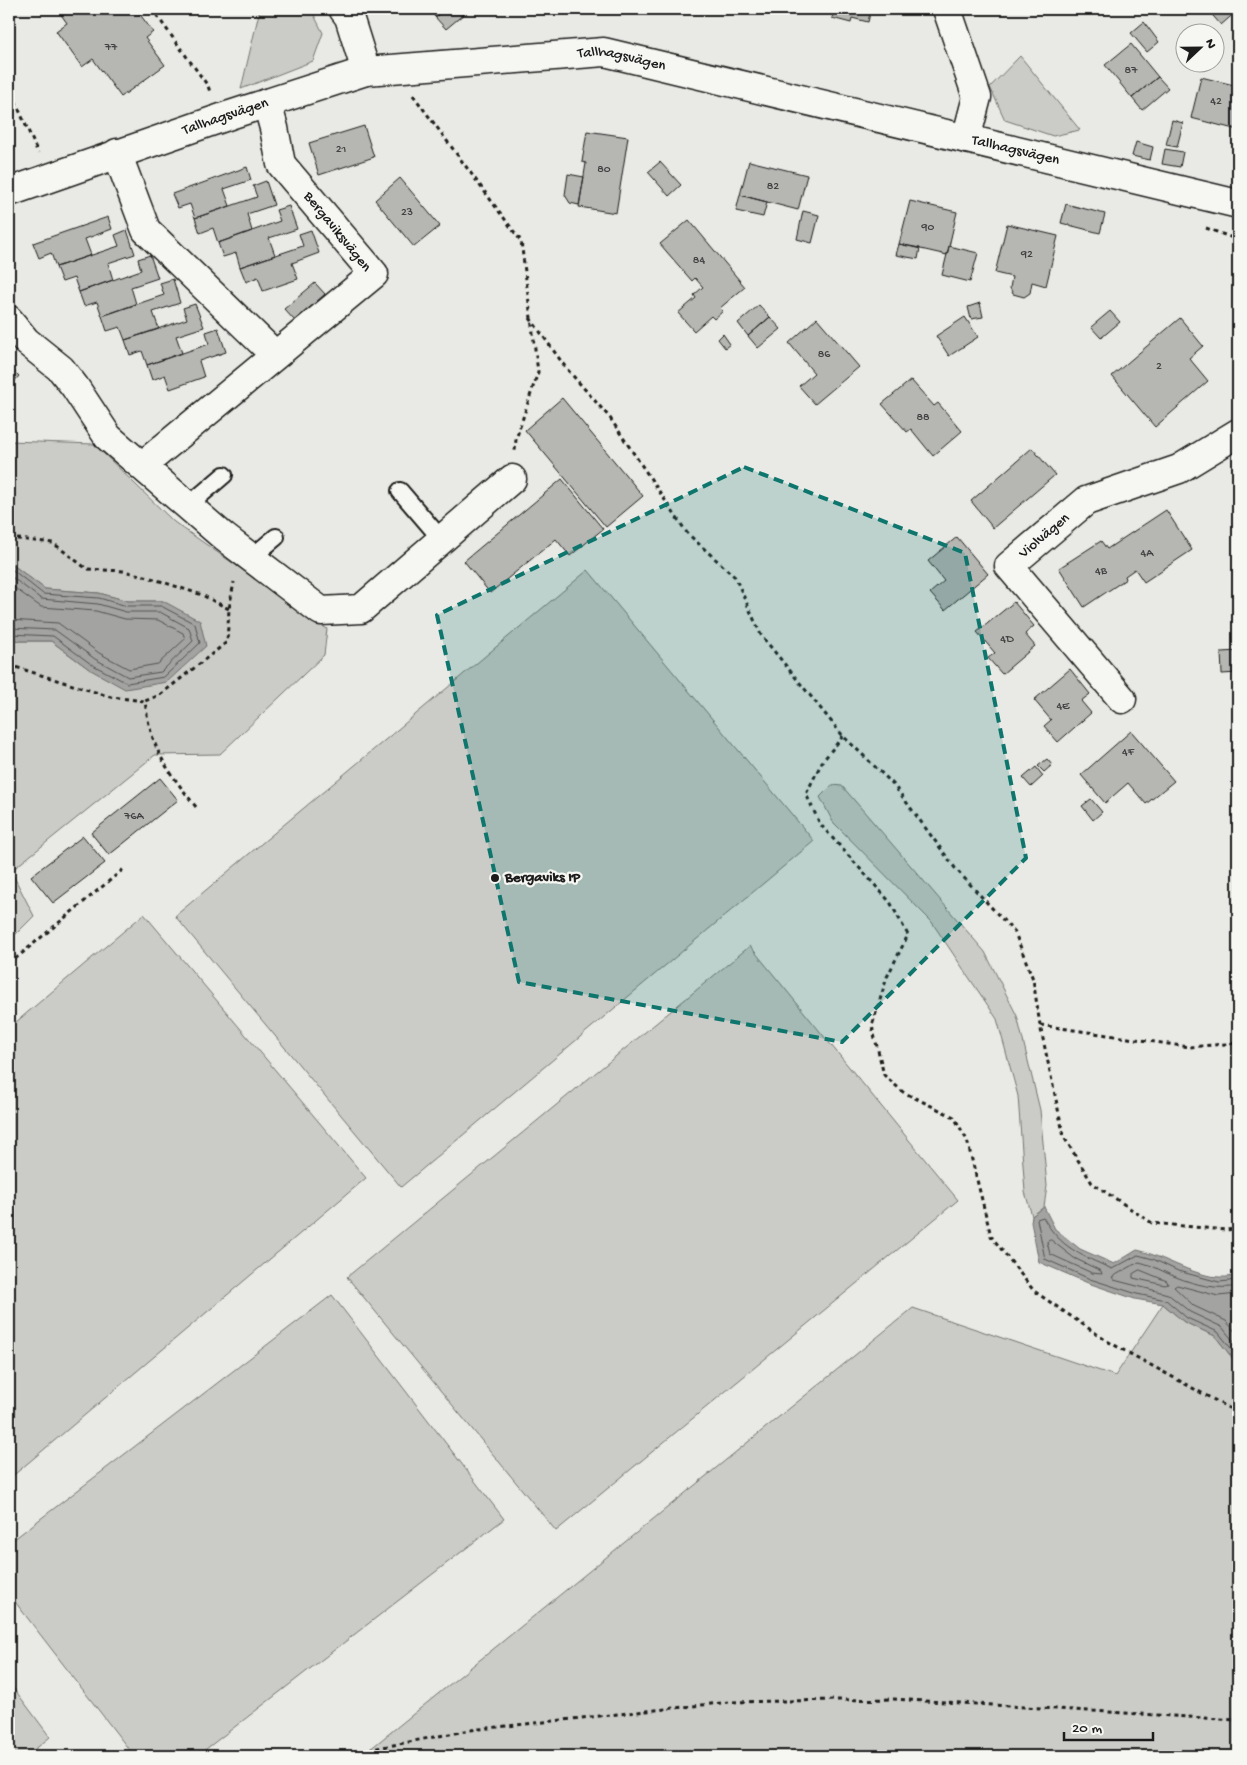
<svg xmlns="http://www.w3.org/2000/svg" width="1247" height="1765" font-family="'Gochi Hand',sans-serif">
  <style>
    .green { fill: #cbcbc7; stroke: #747472 }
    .water { fill: #a3a3a1; stroke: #6d6d6c }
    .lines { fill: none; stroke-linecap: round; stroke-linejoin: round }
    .shore { stroke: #525251; stroke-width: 1 }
    .building { fill: #b6b6b3; stroke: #1c1c1c }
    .service-casing { stroke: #1c1c1c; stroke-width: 20 }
    .minor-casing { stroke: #1c1c1c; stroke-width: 31 }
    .secondary-casing { stroke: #1c1c1c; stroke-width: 31 }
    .path { stroke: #1c1c1c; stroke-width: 3; stroke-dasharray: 4 4; stroke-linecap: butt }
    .service { stroke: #f6f6f2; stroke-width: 16 }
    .minor { stroke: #f6f6f2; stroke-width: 28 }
    .secondary { stroke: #f6f6f2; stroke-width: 28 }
    .marked { fill: #0f766e; fill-opacity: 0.2; stroke: #0f766e; stroke-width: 4; stroke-dasharray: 10 6; stroke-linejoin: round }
    .poi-dot { fill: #1c1c1c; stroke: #f6f6f2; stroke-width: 2 }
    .labels { text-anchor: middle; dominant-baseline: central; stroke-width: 4.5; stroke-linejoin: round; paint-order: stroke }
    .number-label { font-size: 12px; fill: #424242 }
    .street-label { font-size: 15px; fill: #1c1c1c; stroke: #f6f6f2 }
    .poi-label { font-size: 15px; font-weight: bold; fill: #1c1c1c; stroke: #f6f6f2; text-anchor: start }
  </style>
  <rect width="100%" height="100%" fill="#e9e9e5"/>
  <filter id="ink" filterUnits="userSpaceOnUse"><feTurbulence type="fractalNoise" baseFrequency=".02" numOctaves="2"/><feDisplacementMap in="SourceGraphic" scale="10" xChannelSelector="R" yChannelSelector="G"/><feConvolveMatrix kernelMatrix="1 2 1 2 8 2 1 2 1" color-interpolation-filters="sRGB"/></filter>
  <g filter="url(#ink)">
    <path class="green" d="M260,9H311L323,33L313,61L241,89Z
      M1020,56L1080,130L1053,136L1005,120L990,87Z
      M9,441L94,444L174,522L327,629L324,655L220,754L155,755L11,871L34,916L9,941V639L21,641H51L89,669L163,601H128L99,593L45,589L9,562Z
      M588,570L814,841L401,1187L175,916Z
      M832,785L842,786L985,952L1017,1016L1040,1110L1047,1186L1044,1207L1032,1216L1025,1192L1018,1096L997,1019L931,921L833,822L820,797Z
      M144,914L366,1178L9,1479V1028Z
      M750,946L958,1200L556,1531L347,1277Z
      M332,1295L504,1519L197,1756H134L9,1594V1543Z
      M1163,1304L1184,1322L1215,1336L1238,1365V1756H337L369,1750L913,1308L1115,1376Z
      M9,1682L50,1737L27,1756H9Z"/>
    <path class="water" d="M9,562L45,589L99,593L128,601H163L200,621L206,646L167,682L125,689L89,669L51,641H21L9,639Z
      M1044,1207L1055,1229L1080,1249L1114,1264L1137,1250C1169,1257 1204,1285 1238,1275V1365L1215,1336L1184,1322L1163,1304L1135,1299L1088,1283L1039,1262L1031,1222L1032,1216Z"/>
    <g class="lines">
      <path class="shore" d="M9,567L43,594L99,598L127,606H161L195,624L200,643L164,677L127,683L91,664L53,636L9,634
        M9,575L41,599L98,604L126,612H160L189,628L193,641L161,672L128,677L95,659L55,630L9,628
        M9,584L41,607L96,611L125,619L158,620L183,633L185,639L158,664L129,669L99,653L58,623L9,620
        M1051,1240L1074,1258L1101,1271L1102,1274L1092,1273L1050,1254L1047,1242Z
        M1140,1270L1167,1281L1168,1284L1165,1285L1133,1278V1274Z
        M1238,1280L1219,1282L1178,1271L1153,1259L1138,1255L1112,1269C1081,1255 1060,1248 1043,1217L1037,1219L1045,1259L1090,1279L1137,1294L1166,1300L1187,1318L1218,1332L1238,1357
        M1238,1286C1217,1290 1196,1285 1176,1277C1163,1272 1153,1265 1139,1262L1112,1277L1114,1280L1168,1294L1190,1312L1222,1327L1238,1347
        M1238,1294L1218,1296L1177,1285L1174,1287L1194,1306L1226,1321L1238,1335"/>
    </g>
    <path class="building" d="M57,9H136L153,32L145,38L165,65L121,97L93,59L82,67L56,31L67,23Z
      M428,9H446L435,17Z
      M446,9H470L446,29L435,17Z
      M831,9H871L868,22L852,18L851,23L832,18L834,10Z
      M1207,9H1238V10L1221,25Z
      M1144,22L1159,42L1147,52L1131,33Z
      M1131,44L1158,77L1132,98L1105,65Z
      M1158,77L1168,88L1142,110L1132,98Z
      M1201,77L1238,86L1236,105L1238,106V130L1191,118Z
      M1172,120L1183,123L1177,147L1166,145Z
      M364,126L374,157L319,175L309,143Z
      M587,131L628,137L616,213L579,207L586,163L582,162Z
      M1136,142L1153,147L1150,160L1132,156Z
      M1165,149L1183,152L1180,167L1162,164Z
      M749,161L807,175L798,210L740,195Z
      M660,162L681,185L669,196L648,172Z
      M247,167L251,180L224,189L230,206L195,218L190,204L178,208L172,194Z
      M568,174L584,177L579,205L570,203L565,195Z
      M400,178L440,226L414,247L375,200Z
      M266,181L274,205L247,214L252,231L218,243L213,228L200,233L195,218L257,197L253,186Z
      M740,195L767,202L763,217L736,211Z
      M910,201L957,212L947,255L899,244Z
      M1066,204L1105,214L1100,233L1061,223Z
      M289,206L297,229L269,238L275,255L240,267L236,253L223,257L218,243L280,221L276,210Z
      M803,211L819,215L812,243L797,239Z
      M108,217L112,229L85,239L91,255L56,267L51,253L39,258L33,243Z
      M689,220L745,287L720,308L723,311L714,319L711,316L694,331L678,313L696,298L694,295L703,287L695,278L692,281L660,244Z
      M1007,224L1058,236L1046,286L1032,282L1030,293L1024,297L1013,294L1010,288L1012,277L995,273Z
      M127,230L135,254L108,263L113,280L79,292L74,278L62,282L56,267L119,246L115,235Z
      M311,230L319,253L292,263L298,279L263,291L258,277L246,282L240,267L303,246L299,234Z
      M899,244L920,248L918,259L896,255Z
      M949,246L978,253L970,282L942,275Z
      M150,255L158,278L131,287L136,304L102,316L97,302L84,306L79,292L141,270L138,259Z
      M173,279L180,303L153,312L159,329L125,340L120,327L107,331L102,316L164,295L160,283Z
      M315,283L325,294L295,321L284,309Z
      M980,303L983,317L971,319L968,307Z
      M195,304L204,327L176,336L182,353L147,365L142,351L130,355L125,340L187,319L183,308Z
      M759,305L770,317L748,336L738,323Z
      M1110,311L1120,322L1101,338L1091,327Z
      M770,317L781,329L758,348L748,336Z
      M965,317L978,337L949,356L936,336Z
      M817,318L859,367L815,404L799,386L814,373L789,343Z
      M1180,318L1203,346L1189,358L1208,381L1155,427L1112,376Z
      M218,328L226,352L199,361L204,377L170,389L165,375L152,380L147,365L209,344L206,332Z
      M723,334L730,344L725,348L718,339Z
      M9,366L19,376L9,387Z
      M911,380L934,406L938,403L962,431L933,456L911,429L907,432L882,404Z
      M562,398L643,496L606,527L525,430Z
      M1032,448L1055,475L993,528L971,501Z
      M562,479L603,529L570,556L556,539L490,593L464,561Z
      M1166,510L1192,550L1144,582L1135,569L1125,576L1126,579L1084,607L1059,568L1101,541L1107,549Z
      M957,537L988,574L945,610L930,593L944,581L928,561Z
      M1014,602L1034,626L1025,634L1035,646L1002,674L988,658L995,653L977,632Z
      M1238,651V673L1222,674L1221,652Z
      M1070,669L1090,694L1081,701L1091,713L1058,742L1044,726L1051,720L1034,700Z
      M1131,731L1174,781L1146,804L1128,783L1105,803L1081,775Z
      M1047,759L1052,765L1044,772L1038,766Z
      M1036,767L1043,776L1031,787L1023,778Z
      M160,778L178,800L109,855L91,833Z
      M1091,799L1102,812L1093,820L1082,806Z
      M83,836L105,863L53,903L31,876Z"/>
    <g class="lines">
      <g class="service-casing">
        <path id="service" d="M400,491L442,540
          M189,505L224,475
          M251,558L276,537"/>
      </g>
      <g class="minor-casing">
        <g id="minor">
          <path d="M343,9L349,17L366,71"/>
          <path d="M947,9L977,97L966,139"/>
          <path d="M117,153L146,230L275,355"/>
          <path d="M9,320L26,341L61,369L75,387L108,437L224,537L321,611L361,609L512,479"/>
          <path d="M143,465L374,274L281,164L274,128L267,103"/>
          <path id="s1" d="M1122,699L1009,566L1086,501L1179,469L1238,433"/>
        </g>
      </g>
      <g class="secondary-casing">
        <g id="secondary">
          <path id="s2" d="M9,192L230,115L366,71L604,52L1238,204"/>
        </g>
      </g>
      <path class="path" d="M152,9L208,86L210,92
        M9,87L38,153
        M413,95L521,241L538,372L516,439L515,451
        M1206,228L1238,240
        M530,318L566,368L610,418L687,533L735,577L761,635L843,736L893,784L955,868L1015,933L1033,979L1040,1025L1064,1137L1092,1183L1152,1223L1226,1230L1238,1229
        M9,538L53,543L87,569L123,571L145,576L202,595L229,609
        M9,665L111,697L145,701
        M843,736L822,762L806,794L820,824L890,902L908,935L887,977L872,1026L884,1075L903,1092L954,1117L967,1140L991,1236L1034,1291L1107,1341L1238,1413
        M196,807C167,769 151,751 145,701L160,695L227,642L229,609L234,582
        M9,964L126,867
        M1040,1025L1189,1047L1238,1043
        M337,1756L470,1730L730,1702L894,1699L1238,1720"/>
      <use href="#service" class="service"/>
      <use href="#minor" class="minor"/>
      <use href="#secondary" class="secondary"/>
    </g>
  </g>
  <path class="marked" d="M744,467L965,553L1026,858L842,1042L519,982L437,615Z"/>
  <circle class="poi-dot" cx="495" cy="878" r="5"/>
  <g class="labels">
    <g class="number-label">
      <text x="111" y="48">77</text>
      <text x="1131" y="71">87</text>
      <text x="1216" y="102">42</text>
      <text x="341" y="150">21</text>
      <text x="604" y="170">80</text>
      <text x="773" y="187">82</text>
      <text x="407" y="213">23</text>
      <text x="928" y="228">90</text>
      <text x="1027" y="255">92</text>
      <text x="699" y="261">84</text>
      <text x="824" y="355">86</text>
      <text x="1159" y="367">2</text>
      <text x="923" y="418">88</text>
      <text x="1147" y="554">4A</text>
      <text x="1101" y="572">4B</text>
      <text x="1007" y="640">4D</text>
      <text x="1063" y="707">4E</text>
      <text x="1128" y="753">4F</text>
      <text x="134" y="817">76A</text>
    </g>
    <g class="street-label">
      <text stroke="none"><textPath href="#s2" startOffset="634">Tallhagsvägen</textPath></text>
      <text stroke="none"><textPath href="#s2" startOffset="229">Tallhagsvägen</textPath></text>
      <text stroke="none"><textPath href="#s2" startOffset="1039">Tallhagsvägen</textPath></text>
      <text transform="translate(337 232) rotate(51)">Bergaviksvägen</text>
      <text stroke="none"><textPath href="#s1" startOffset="221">Violvägen</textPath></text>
    </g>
    <g class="poi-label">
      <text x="505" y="878">Bergaviks IP</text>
    </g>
  </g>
  <rect width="1247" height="1765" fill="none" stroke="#f6f6f2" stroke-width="30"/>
  <rect x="15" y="15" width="1217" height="1735" fill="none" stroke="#1c1c1c" stroke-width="2" filter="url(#ink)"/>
  <g transform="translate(1200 48) rotate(68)"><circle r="24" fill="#f6f6f2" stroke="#9f9f9c"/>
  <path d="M0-4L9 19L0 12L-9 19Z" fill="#1c1c1c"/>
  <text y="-8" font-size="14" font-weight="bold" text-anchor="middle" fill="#1c1c1c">N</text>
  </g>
  <path d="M1064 1732v8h89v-8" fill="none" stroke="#1c1c1c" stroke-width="2.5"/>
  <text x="1072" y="1732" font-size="15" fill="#1c1c1c" stroke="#f6f6f2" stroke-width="4" paint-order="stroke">20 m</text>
</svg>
